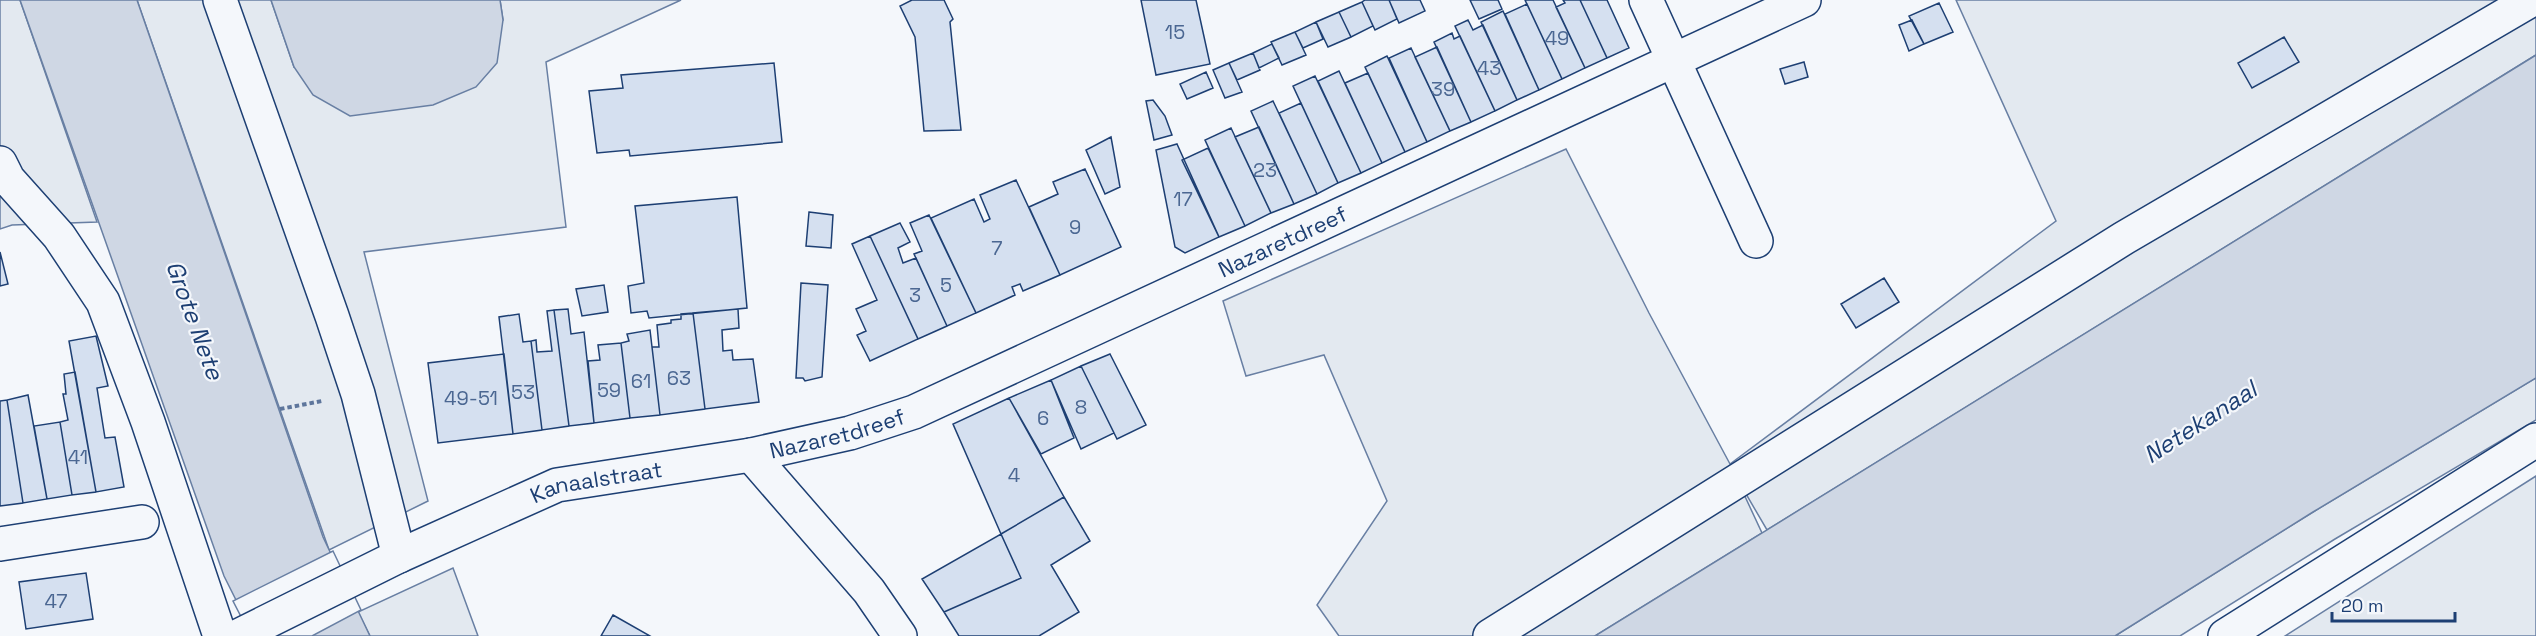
<svg xmlns="http://www.w3.org/2000/svg" width="2536" height="636" font-family="'Space Grotesk',sans-serif">
  <style>
    .green { fill: #e3e9f0; stroke: #687fa3; stroke-width: 1.5 }
    .water { fill: #cfd7e4; stroke: #687fa3; stroke-width: 1.5 }
    .pier { fill: #f4f7fb; stroke: #687fa3; stroke-width: 1.5 }
    .building { fill: #d5e0f0; stroke: #1d3f73; stroke-width: 1.5 }
    .lines { fill: none; stroke-linecap: round; stroke-linejoin: round }
    .minor-casing { stroke: #1d3f73; stroke-width: 36 }
    .path { stroke: #5e769c; stroke-width: 4; stroke-dasharray: 4.5 3; stroke-linecap: butt }
    .minor { stroke: #f4f7fb; stroke-width: 33 }
    .labels { text-anchor: middle; dominant-baseline: central; stroke-width: 4.5; stroke-linejoin: round; paint-order: stroke }
    .number-label { font-size: 20px; fill: #4b6792 }
    .street-label { font-size: 22px; fill: #1d3f73; stroke: #f4f7fb }
    .water-label { font-size: 24px; font-style: italic; fill: #1d3f73; stroke: #f4f7fb }
  </style>
  <rect width="100%" height="100%" fill="#f4f7fb"/>
  <path class="green" d="M0,0H20L97,222L12,225L0,229Z
    M137,0H271L294,67L503,20L500,0H681L546,62L566,227L364,252L428,501L329,550Z
    M1956,0H2536V55L1767,530L1735,475L1762,533L1595,636H1339L1317,605L1387,501L1324,355L1246,376L1223,301L1566,149L1649,313L1730,464L2056,221Z
    M2536,378V420L2335,539L2180,636H2115L2313,512Z
    M2536,476V636H2285Z
    M453,568L478,636H370L358,612Z"/>
  <path class="water" d="M20,0H137L323,537L370,636H254L224,576Z
    M271,0H500L503,20L497,63L476,87L433,105L350,116L313,95L294,67Z
    M2536,55V378L2313,512L2115,636H1595Z"/>
  <path class="pier" d="M333,551L361,610L312,636H251L233,601Z"/>
  <path class="building" d="M912,0H944L953,19L950,22L961,130L924,131L915,37L900,6Z
    M1141,0H1196L1210,64L1156,75Z
    M1365,0H1389L1397,19L1375,30L1362,2Z
    M1389,0H1420L1425,11L1399,23Z
    M1470,0H1498L1502,9L1479,19Z
    M1525,0H1553L1585,68L1562,79Z
    M1563,0H1580L1607,58L1585,68L1556,7L1565,3Z
    M1580,0H1607L1629,48L1607,58Z
    M1362,2L1373,26L1351,37L1339,12Z
    M1939,3L1953,32L1924,44L1909,16Z
    M1527,4L1562,79L1539,90L1505,14Z
    M1503,11L1539,90L1517,100L1481,22Z
    M1339,12L1351,37L1328,47L1316,22Z
    M1468,20L1473,30L1483,25L1517,100L1495,111L1455,26Z
    M1912,20L1924,44L1909,51L1899,25Z
    M1316,22L1323,39L1303,48L1295,32Z
    M1295,32L1306,55L1282,65L1271,42Z
    M1452,33L1454,39L1460,36L1495,111L1471,122L1434,42Z
    M2284,37L2299,62L2252,88L2238,63Z
    M1272,44L1279,58L1259,68L1253,53Z
    M1437,47L1471,122L1450,131L1415,57Z
    M1411,48L1450,131L1427,142L1389,58Z
    M1253,53L1260,70L1237,80L1229,63Z
    M1387,56L1427,142L1405,152L1365,67Z
    M1804,62L1808,77L1785,84L1780,69Z
    M774,63L782,142L630,156L629,150L597,153L589,91L623,88L621,75Z
    M1229,63L1242,92L1225,98L1213,70Z
    M1339,71L1382,163L1361,173L1318,81Z
    M1206,72L1213,88L1187,99L1180,84Z
    M1368,73L1405,152L1382,163L1345,83Z
    M1315,76L1361,173L1338,183L1293,86Z
    M1153,100L1165,116L1172,135L1154,140L1146,101Z
    M1273,101L1317,194L1294,204L1251,111Z
    M1301,103L1338,183L1317,194L1279,113Z
    M1259,127L1294,204L1271,213L1235,137Z
    M1231,128L1271,213L1245,226L1205,140Z
    M1111,137L1120,187L1105,194L1086,150Z
    M1177,144L1219,237L1185,253L1175,247L1156,150Z
    M1208,148L1245,226L1219,237L1182,160Z
    M1085,169L1121,247L1060,275L1029,207L1058,194L1053,182Z
    M1016,180L1060,275L1023,291L1020,284L1012,287L1015,295L976,313L931,218L974,199L984,222L990,219L980,195Z
    M737,197L747,308L649,318L647,311L631,313L628,286L644,283L635,206Z
    M809,212L833,215L831,248L806,246Z
    M929,215L976,313L947,326L914,254L922,251L910,223Z
    M900,223L910,242L898,248L903,263L916,258L947,326L918,339L870,236Z
    M870,236L918,339L870,361L857,335L866,331L856,309L877,300L852,244Z
    M0,252L8,284L0,286Z
    M1884,278L1899,302L1856,328L1841,304Z
    M801,283L828,285L822,377L805,381L803,378H796Z
    M604,285L608,312L582,316L576,289Z
    M568,309L571,334L584,332L594,423L569,426L554,310Z
    M738,309L739,328L722,330L723,351L732,350L733,360L753,359L759,402L705,409L693,313Z
    M554,310L569,426L542,430L531,341L536,340L537,352L552,351L547,311Z
    M693,313L705,409L660,415L652,347H659L657,325L671,323V320L681,319V314Z
    M519,314L523,342L531,341L542,430L513,434L499,317Z
    M650,330L660,415L630,418L621,343L629,341L627,334Z
    M96,336L108,386L97,388L105,438L115,437L124,487L96,492L69,341Z
    M621,343L630,418L594,423L588,361L600,360L598,345Z
    M504,354L513,434L438,443L428,363Z
    M1110,354L1146,425L1117,439L1081,366Z
    M1081,366L1114,433L1081,449L1051,380Z
    M75,372L96,492L72,495L60,422L68,420L63,394H66L64,374Z
    M1051,380L1074,438L1041,454L1009,398Z
    M28,395L47,499L23,503L7,400Z
    M1009,398L1064,497L1001,534L953,424Z
    M7,400L23,503L0,506V401Z
    M60,422L72,495L47,499L34,426Z
    M1064,497L1090,541L1051,565L1079,612L1039,636H959L944,612L1021,578L1001,534Z
    M1001,534L1021,578L944,612L922,579Z
    M86,573L93,619L26,629L19,582Z
    M613,615L650,636H601Z"/>
  <g class="lines">
    <g class="minor-casing">
      <g id="minor">
        <path d="M220,0L332,316L358,394L399,556"/>
        <path d="M1646,0L1756,241"/>
        <path d="M0,163L8,179L59,236L103,302L148,422L220,636"/>
        <path d="M751,455L869,591L900,636"/>
        <path d="M0,544L142,522"/>
        <path id="s1" d="M238,636L399,556L557,485L751,455L850,433L914,412L1804,0"/>
        <path d="M1490,636L2124,238L2531,0"/>
        <path d="M2225,636L2536,440"/>
      </g>
    </g>
    <path class="path" d="M280,409L322,401"/>
    <use href="#minor" class="minor"/>
  </g>
  <g class="labels">
    <g class="number-label">
      <text x="1175" y="32">15</text>
      <text x="1557" y="38">49</text>
      <text x="1489" y="68">43</text>
      <text x="1443" y="89">39</text>
      <text x="1265" y="170">23</text>
      <text x="1183" y="199">17</text>
      <text x="1075" y="227">9</text>
      <text x="997" y="248">7</text>
      <text x="946" y="285">5</text>
      <text x="915" y="295">3</text>
      <text x="679" y="378">63</text>
      <text x="641" y="381">61</text>
      <text x="609" y="390">59</text>
      <text x="523" y="392">53</text>
      <text x="471" y="398">49-51</text>
      <text x="1081" y="407">8</text>
      <text x="1043" y="418">6</text>
      <text x="78" y="457">41</text>
      <text x="1014" y="475">4</text>
      <text x="56" y="601">47</text>
    </g>
    <g class="street-label">
      <text stroke="none"><textPath href="#s1" startOffset="1124">Nazaretdreef</textPath></text>
      <text stroke="none"><textPath href="#s1" startOffset="638">Nazaretdreef</textPath></text>
      <text stroke="none"><textPath href="#s1" startOffset="392">Kanaalstraat</textPath></text>
    </g>
    <g class="water-label">
      <text transform="translate(195 320) rotate(70)">Grote Nete</text>
      <text transform="translate(2200 422) rotate(-33)">Netekanaal</text>
    </g>
  </g>
  <path d="M2332 612v9h123v-9" fill="none" stroke="#1d3f73" stroke-width="3"/>
  <text x="2341" y="612" font-size="18" fill="#1d3f73" stroke="#f4f7fb" stroke-width="4.5" paint-order="stroke">20 m</text>
</svg>
